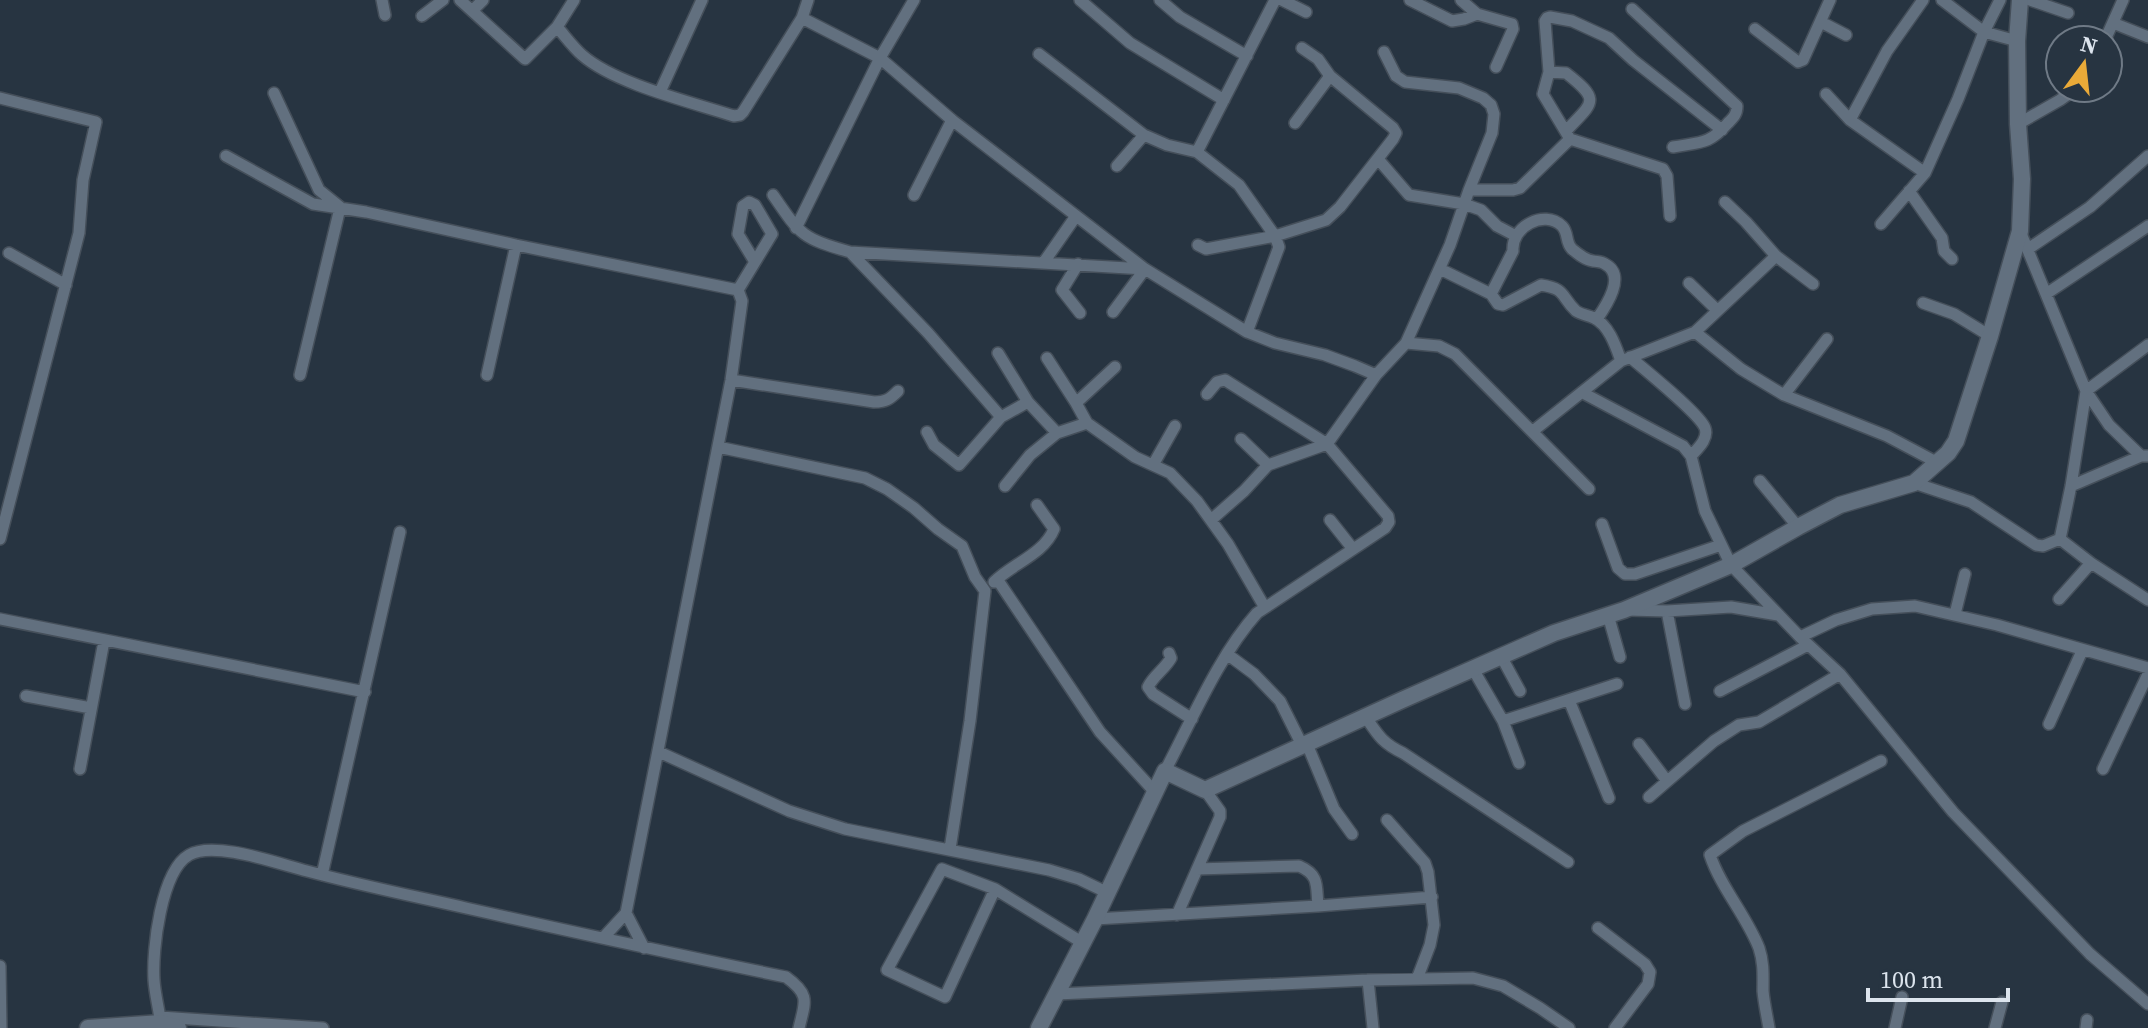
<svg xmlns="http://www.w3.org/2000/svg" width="2148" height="1028" font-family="'Source Serif 4',serif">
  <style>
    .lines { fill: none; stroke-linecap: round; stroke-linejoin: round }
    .minor-casing { stroke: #454f5a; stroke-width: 14 }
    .secondary-casing { stroke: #454f5a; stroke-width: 19 }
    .minor { stroke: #62707f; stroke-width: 11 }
    .secondary { stroke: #62707f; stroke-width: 16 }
  </style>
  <rect width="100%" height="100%" fill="#273441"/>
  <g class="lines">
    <g class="minor-casing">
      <path id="minor" d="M382,0L385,15
        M460,0L525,59L557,27L574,0
        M808,0L802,18L880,58L952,120L1145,269L1247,332L1275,343L1325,355L1355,366L1376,375
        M1080,0L1130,43L1224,100
        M1160,0L1180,17L1247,56
        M1282,0L1306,12
        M1410,0L1452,21L1464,19L1477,14
        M1461,0L1477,14L1512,24L1513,29L1496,67
        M1942,0L1984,32L2017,41
        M2030,0L2068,13
        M1632,9L1737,106C1737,114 1734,117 1728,123C1709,145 1700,142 1673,147
        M473,10L483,0
        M422,16L443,0
        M1821,22L1846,35
        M2113,23L2148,37
        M557,27C565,36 573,47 582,55C615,84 691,102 734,116L740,115L743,112L802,18
        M1755,29L1798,62L1803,60L1830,0
        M2105,40L2123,0
        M1039,54L1144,135L1167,145L1197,152L1239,185L1275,236L1279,247L1247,332
        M1549,72L1566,73C1602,101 1593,102 1566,131
        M660,92L702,0
        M274,93L319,190L340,207
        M1826,94L1850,120L1925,173
        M0,98L96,122L83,180L79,233L0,539
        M1850,120L1887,51L1923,0
        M1295,123L1330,76
        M2018,124L2060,100L2077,88
        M1197,152L1275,0
        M226,156L313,204L366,212L516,245L738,290L742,301L731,380L626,913L603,938
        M1378,159L1409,195L1464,204L1481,210L1497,226L1516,236
        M1117,166L1144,135
        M1469,190H1513L1520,188L1570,139
        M1909,191L1942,238L1944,251L1952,259
        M773,195C801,236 802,238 850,252L1145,269
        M914,195L952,120
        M1725,202L1746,222L1776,256L1813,284
        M1670,216L1667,176L1663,169L1570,139L1543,94L1549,72L1545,21L1547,18L1550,17L1572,21L1609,38L1633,60L1722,130
        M1881,224L1925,173L1958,99L1984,32L2000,0
        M796,228L880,58L914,0
        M2020,231L2086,391L2109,425L2141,456H2148
        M1198,245L1206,249L1275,236L1326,220L1340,207L1393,139L1396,133L1393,128L1330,76L1318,59L1302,48
        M2028,249L2090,207L2148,156
        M850,252L928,333L1001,417
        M9,253L66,285
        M1044,262L1076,216
        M1078,264L1062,290L1080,313
        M1440,269L1491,294L1498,304L1503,305L1541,285C1567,289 1560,296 1576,311C1582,315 1588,315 1594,318C1609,325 1616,347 1621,361
        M1689,283L1717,310
        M738,290L772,234L755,205L749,202L743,206L738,234L755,262
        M1491,294L1513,251C1511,227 1544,209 1562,226C1569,233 1565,242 1572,249C1578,254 1585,260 1593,261C1598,262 1601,261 1605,264C1627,275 1606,306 1597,319
        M2046,294L2148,226
        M1923,303L1954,314L1990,336
        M1113,312L1145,269
        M1695,332L1741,369L1784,395L1887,436L1938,463
        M1406,343L1439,346L1455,354L1589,489
        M998,353L1028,402L1057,433
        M1630,357C1645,370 1700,414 1705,428C1709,439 1697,449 1691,456
        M1047,358L1076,403L1087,423L1135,457L1170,473L1197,501L1228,544L1264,606
        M300,375L340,208
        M487,375L516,245
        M731,380L874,402C886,402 890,399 898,391
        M1583,393L1683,446L1691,456L1705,511L1731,565L1800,637L1840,674L1953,812L2090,954L2148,1004
        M1784,395L1827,339
        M1076,403L1115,367
        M1533,431L1621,361L1695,332L1776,256
        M927,432L934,445L959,465L1001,417L1028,402
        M1241,439L1268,465
        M718,447L865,478L887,489L914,508L938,529L962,546L975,577L985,591L970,721L950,849
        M1153,465L1175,426
        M1760,481L1798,527
        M1914,483L1971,502L2036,545L2043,546L2060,539
        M1005,486L1030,455L1057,433L1087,423
        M2071,486L2141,456
        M1211,520L1244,491L1268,465L1327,444L1376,375L1406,343L1450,245L1469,190L1492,133L1494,114L1491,105L1483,98L1459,88L1405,82L1396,76L1384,52
        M1330,520L1353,549
        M1602,524L1618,568L1625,574H1635L1721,545
        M2060,539L2071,486L2086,391L2148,345
        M2060,539L2091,563L2148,600
        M997,579L1100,732L1154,791
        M994,582C1012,564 1044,554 1054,529L1037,505
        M2059,599L2091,563
        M1628,610L1667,611L1731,607L1778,615
        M1667,611L1685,704
        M1955,614L1965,574
        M1608,615L1620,657
        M0,619L365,692
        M1800,637L1836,620L1872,609L1915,606L1997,625L2148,668
        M1169,653L1171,658C1165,669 1153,676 1148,687L1153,694L1192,719
        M1227,654L1254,674L1280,701L1303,747
        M1501,656L1520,691
        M1473,669L1503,721L1519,763
        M1720,691L1808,645
        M26,696L91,708
        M1569,700L1609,798
        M1365,716C1378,735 1382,743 1403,753L1568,862
        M1503,721L1617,684
        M2049,724L2082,651
        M1307,744L1334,809L1352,834
        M1639,744L1667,781
        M659,752L789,811L845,829L1049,870L1079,879L1106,892
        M80,769L104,641
        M2103,769L2148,674
        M1165,771C1193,718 1218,657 1257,613L1385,528L1389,522L1388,516L1327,444L1225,380L1217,382L1207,394
        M1649,797L1714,741L1739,725L1759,722L1840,674
        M1387,820L1425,863L1428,872L1434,925L1430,945L1417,979
        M1197,869L1299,866C1320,875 1316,886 1318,906
        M322,875L400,532
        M995,889L945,997L887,970L942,869L995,889L1083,943
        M626,913L644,948
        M1177,915L1220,817V811L1205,790
        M1095,919L1318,906L1432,897
        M1598,928L1645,964L1650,972L1648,984L1615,1028
        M0,966L1,1028
        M1368,980L1373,1028
        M1057,994L1368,980L1473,978L1503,986L1540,1008L1569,1028
        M160,1017L323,1028
        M161,1028C160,1012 155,996 154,980C152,950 161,871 189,855C214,840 279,864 307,871C359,885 413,896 466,908C573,932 679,955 786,977C811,995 805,1002 799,1028
        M1769,1028C1767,1016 1764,1003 1763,991C1763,976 1764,963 1759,948C1746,915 1721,888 1710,855L1743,831L1881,761
        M1895,1028L1902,997
        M1995,1028L2002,1002
        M2086,1028L2087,1020"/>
    </g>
    <g class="secondary-casing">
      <path id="secondary" d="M88,1028L161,1023L178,1028
        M1039,1028L1095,919L1165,771L1205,790L1402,700L1554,633L1624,610L1731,565L1798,527L1840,505L1914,483L1948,453L1956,441L1990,336L2020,231L2022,179L2018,124L2017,41L2020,0"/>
    </g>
    <use href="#minor" class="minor"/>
    <use href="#secondary" class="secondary"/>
  </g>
  <g transform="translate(2084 64) rotate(15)"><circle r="38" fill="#273441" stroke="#6f7a86" stroke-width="2"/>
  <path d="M0-6L14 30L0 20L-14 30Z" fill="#eaaa38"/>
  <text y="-12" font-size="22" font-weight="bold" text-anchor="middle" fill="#dce4ed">N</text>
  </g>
  <path d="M1868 988v12h140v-12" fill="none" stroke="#dce4ed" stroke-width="4"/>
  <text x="1880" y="988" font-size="24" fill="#dce4ed" stroke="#273441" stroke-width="6" paint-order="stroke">100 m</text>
</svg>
